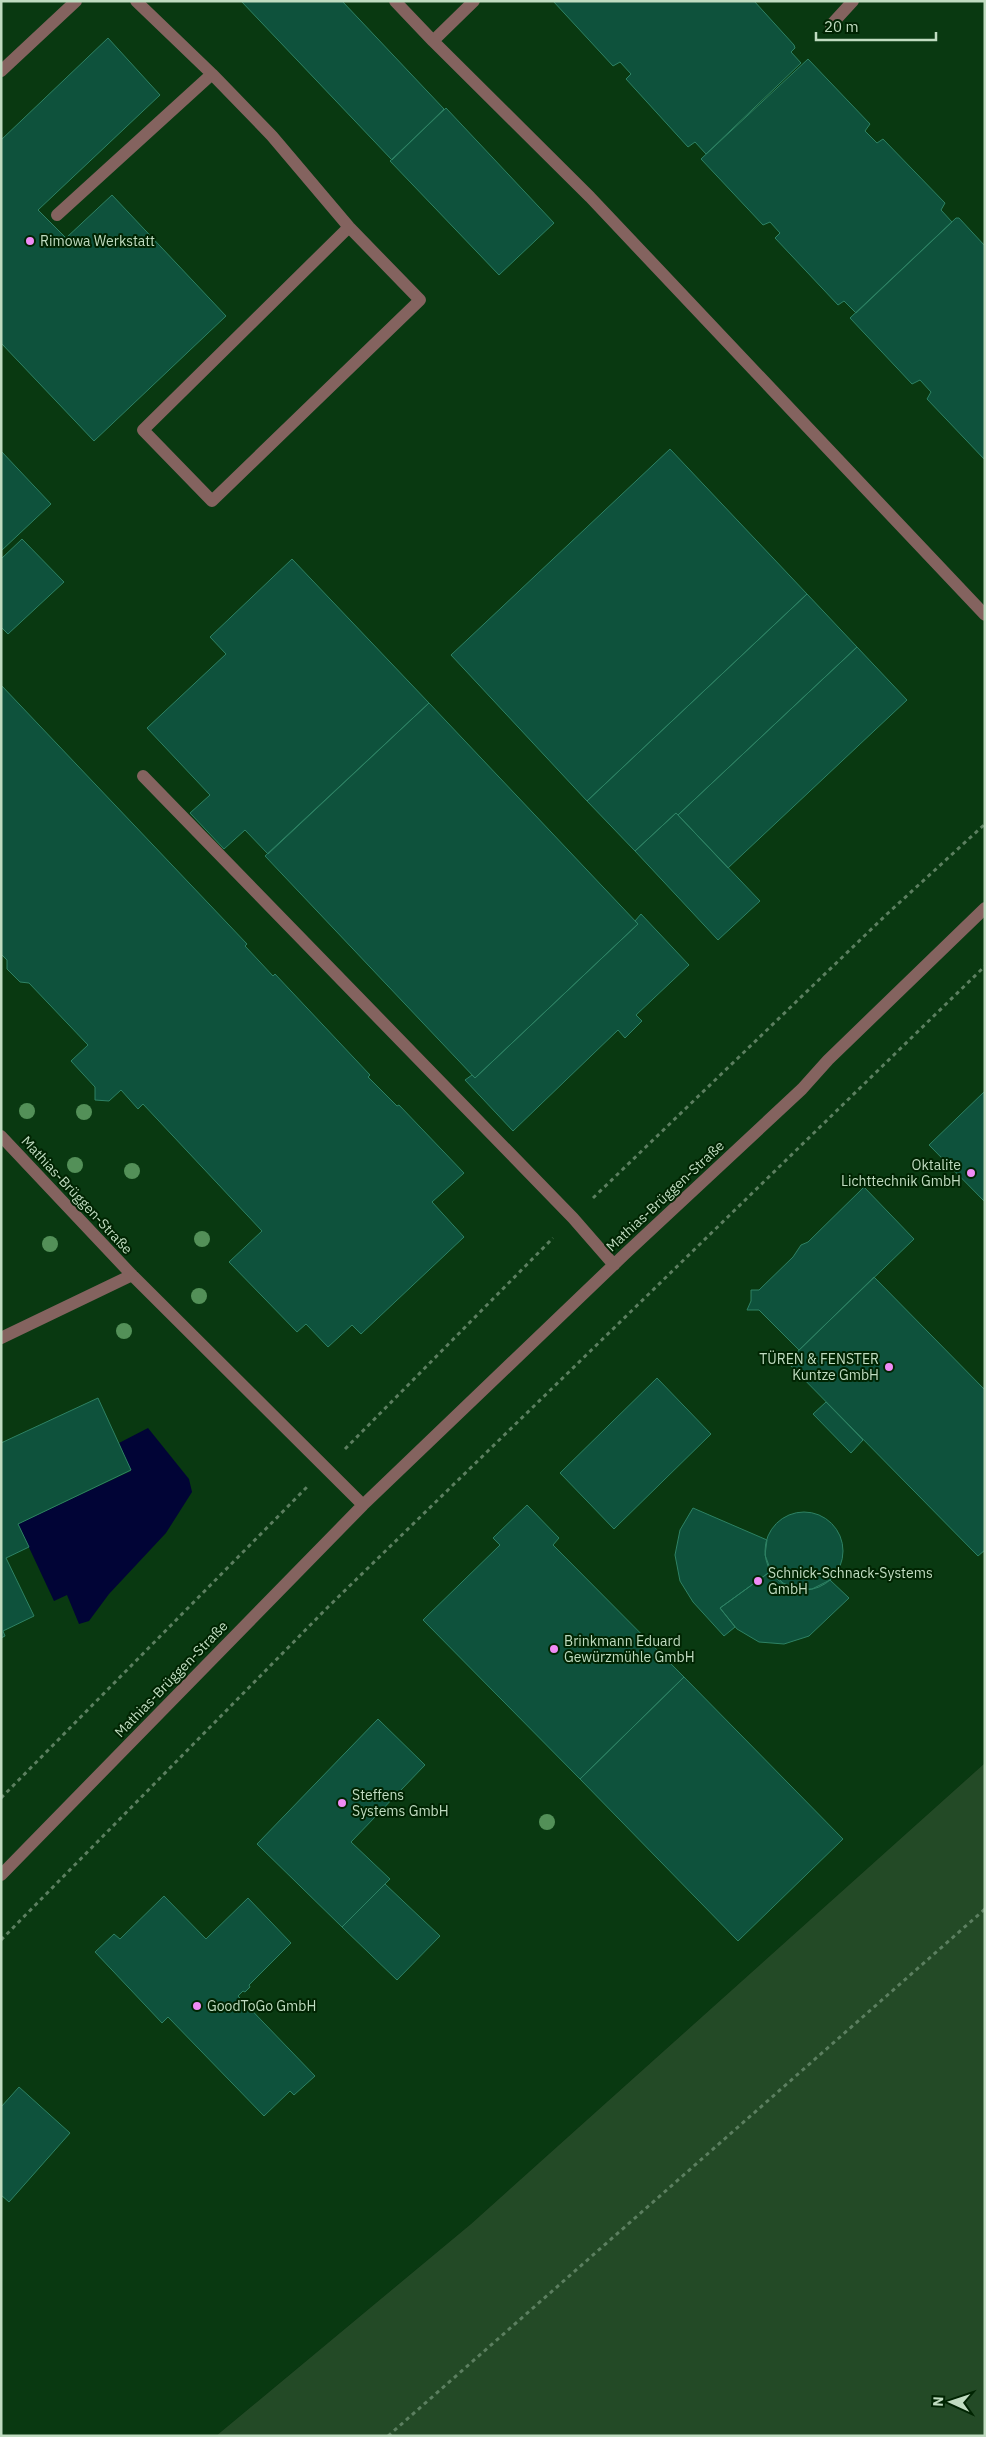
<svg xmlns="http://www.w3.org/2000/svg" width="986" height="2437" font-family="'IBM Plex Sans',sans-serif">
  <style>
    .built { fill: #093911 }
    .green { fill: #234a26 }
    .water { fill: #010436 }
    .building { fill: #0e523c; stroke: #2e8264 }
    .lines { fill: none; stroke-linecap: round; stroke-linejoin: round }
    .path { stroke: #5c7f60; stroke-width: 3; stroke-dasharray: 4 4; stroke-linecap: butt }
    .minor { stroke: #84635f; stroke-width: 12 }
    .tree { fill: #539058 }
    .poi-dot { fill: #f08bf5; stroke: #002402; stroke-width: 2 }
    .labels { text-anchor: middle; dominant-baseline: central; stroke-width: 4; stroke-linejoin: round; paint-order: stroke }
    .poi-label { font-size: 14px; fill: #c0dcc1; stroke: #002402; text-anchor: start }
    .street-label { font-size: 14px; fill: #c0dcc1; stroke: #002402 }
  </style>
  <rect width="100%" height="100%" fill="#042e0b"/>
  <path class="built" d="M1,1H985V1763L471,2224L216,2436H1Z"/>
  <path class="green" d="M985,1763V2436H216L471,2224Z"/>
  <path class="water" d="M148,1428L189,1479L192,1492L166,1533L109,1594L89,1621L79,1624L67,1595L54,1601L18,1524L131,1471L119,1443Z"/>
  <path class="building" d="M241,1H342L444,109L392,160Z
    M553,1H754L794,45L795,48L791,52L801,63L706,154L695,142L688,147L626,79L631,74L620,62L613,66Z
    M108,38L160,95L38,210L66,238L112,195L226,316L94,441L1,343V140Z
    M808,59L870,124L865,131L877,143L883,139L945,203L941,210L952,222L856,313L844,301L838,305L775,238L780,233L770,222L763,225L701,159Z
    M446,108L554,223L499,275L390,161Z
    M956,218H959L985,246V460L927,399L931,392L920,380L912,384L850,318Z
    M670,449L807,594L587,801L451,655Z
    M1,451L51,504L1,551Z
    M22,539L64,582L8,634L1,627V559Z
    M292,559L429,703L268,854L245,830L224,849L190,813L210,795L147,728L226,654L210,637Z
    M807,594L857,647L678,815L676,813L635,851L587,801Z
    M857,647L907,700L728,868L678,815Z
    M1,685L247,944L245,946L273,976L275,974L370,1075L368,1077L397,1106L399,1105L464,1173L432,1202L464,1237L361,1334L352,1325L328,1347L306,1324L297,1332L229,1262L262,1231L143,1104L138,1109L121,1090L109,1101L95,1100V1087L71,1061L88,1045L29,983L20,982L7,969V960L1,954Z
    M429,703L638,924L475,1078L265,856Z
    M676,813L760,901L718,940L635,851Z
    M641,914L689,965L636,1015L642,1021L625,1038L618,1030L513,1131L465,1080L472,1075L475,1078L638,924L635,921Z
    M985,1091V1202L929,1145Z
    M864,1187L914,1239L799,1350L759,1310H747L751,1301V1290H759L793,1257L801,1245L808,1242Z
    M874,1277L985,1390V1550L978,1556L787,1362Z
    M657,1378L711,1434L614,1529L560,1473Z
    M98,1398L131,1470L18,1524L29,1547L6,1558L34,1616L3,1631L5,1636L1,1638V1443Z
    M826,1402L863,1440L851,1453L813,1414Z
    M527,1505L559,1538L553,1545L684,1677L580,1779L423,1620L500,1545L493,1538Z
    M693,1508L767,1540L765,1555L771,1571L720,1608L735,1627L724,1636L693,1602L680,1581L675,1555L680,1530Z
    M765 1551a39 39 0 1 1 78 0a39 39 0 1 1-78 0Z
    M771,1571L783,1583L798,1589H812L830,1580L849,1598L809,1636L784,1644L759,1642L737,1629L720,1608Z
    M684,1677L843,1839L738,1941L580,1779Z
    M378,1719L425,1765L351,1842L390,1879L342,1927L257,1844Z
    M385,1884L440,1936L397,1980L342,1927Z
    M164,1896L206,1939L248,1898L291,1943L249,1985L250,1987L245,1992L243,1991L238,1996L315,2076L294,2095L290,2091L264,2116L168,2017L162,2023L95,1952L114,1934L120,1939Z
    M19,2087L70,2133L9,2202L1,2195V2107Z"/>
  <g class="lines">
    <path class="path" d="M593,1198L887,914L985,824
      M345,1449L553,1238
      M1,1798L307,1487
      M1,1940L328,1607L985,966
      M388,2436L985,1909"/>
    <path class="minor" d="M136,1L212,74L272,136L349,227L420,300L212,501L143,430L349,227
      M395,1L433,41
      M474,1L433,41L590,197L985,615
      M831,25L853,1
      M1,71L76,1
      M57,215L212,74
      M143,776L573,1218L614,1265
      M1,1136L132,1275L363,1505
      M1,1338L132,1275
      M1,1875L363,1505L625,1254L802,1089L828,1060L985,908"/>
  </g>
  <g class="tree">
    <circle cx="27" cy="1111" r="8"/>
    <circle cx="84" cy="1112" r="8"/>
    <circle cx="75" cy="1165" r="8"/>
    <circle cx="132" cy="1171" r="8"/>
    <circle cx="202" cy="1239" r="8"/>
    <circle cx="50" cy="1244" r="8"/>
    <circle cx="199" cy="1296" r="8"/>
    <circle cx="124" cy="1331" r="8"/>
    <circle cx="547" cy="1822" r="8"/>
  </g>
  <g class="poi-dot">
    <circle cx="30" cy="241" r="5"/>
    <circle cx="971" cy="1173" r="5"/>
    <circle cx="889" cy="1367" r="5"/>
    <circle cx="758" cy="1581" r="5"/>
    <circle cx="554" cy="1649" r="5"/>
    <circle cx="342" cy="1803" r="5"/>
    <circle cx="197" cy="2006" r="5"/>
  </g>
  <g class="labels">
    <g class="poi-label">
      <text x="40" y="241">Rimowa Werkstatt</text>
      <text x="961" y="1165" text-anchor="end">Oktalite<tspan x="961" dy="16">Lichttechnik GmbH</tspan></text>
      <text x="879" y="1359" text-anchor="end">TÜREN &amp; FENSTER<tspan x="879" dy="16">Kuntze GmbH</tspan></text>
      <text x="768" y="1573">Schnick-Schnack-Systems<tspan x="768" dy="16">GmbH</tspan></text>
      <text x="564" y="1641">Brinkmann Eduard<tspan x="564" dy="16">Gewürzmühle GmbH</tspan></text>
      <text x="352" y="1795">Steffens<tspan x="352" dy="16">Systems GmbH</tspan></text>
      <text x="207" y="2006">GoodToGo GmbH</text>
    </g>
    <g class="street-label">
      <text transform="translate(77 1195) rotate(47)">Mathias-Brüggen-Straße</text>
      <text transform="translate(665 1196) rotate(-43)">Mathias-Brüggen-Straße</text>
      <text transform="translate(171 1679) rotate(-46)">Mathias-Brüggen-Straße</text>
    </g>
  </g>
  <rect width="986" height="2437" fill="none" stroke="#c0dcc1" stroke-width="5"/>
  <g transform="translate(951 2402) rotate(273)" stroke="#002402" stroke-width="4" paint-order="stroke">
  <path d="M0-4L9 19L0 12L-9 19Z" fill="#c0dcc1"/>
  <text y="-8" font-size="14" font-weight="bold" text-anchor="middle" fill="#c0dcc1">N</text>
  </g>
  <path d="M816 32v8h120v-8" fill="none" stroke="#c0dcc1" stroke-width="2.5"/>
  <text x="824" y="32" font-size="15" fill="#c0dcc1" stroke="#002402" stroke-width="4" paint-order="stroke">20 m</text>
</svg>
